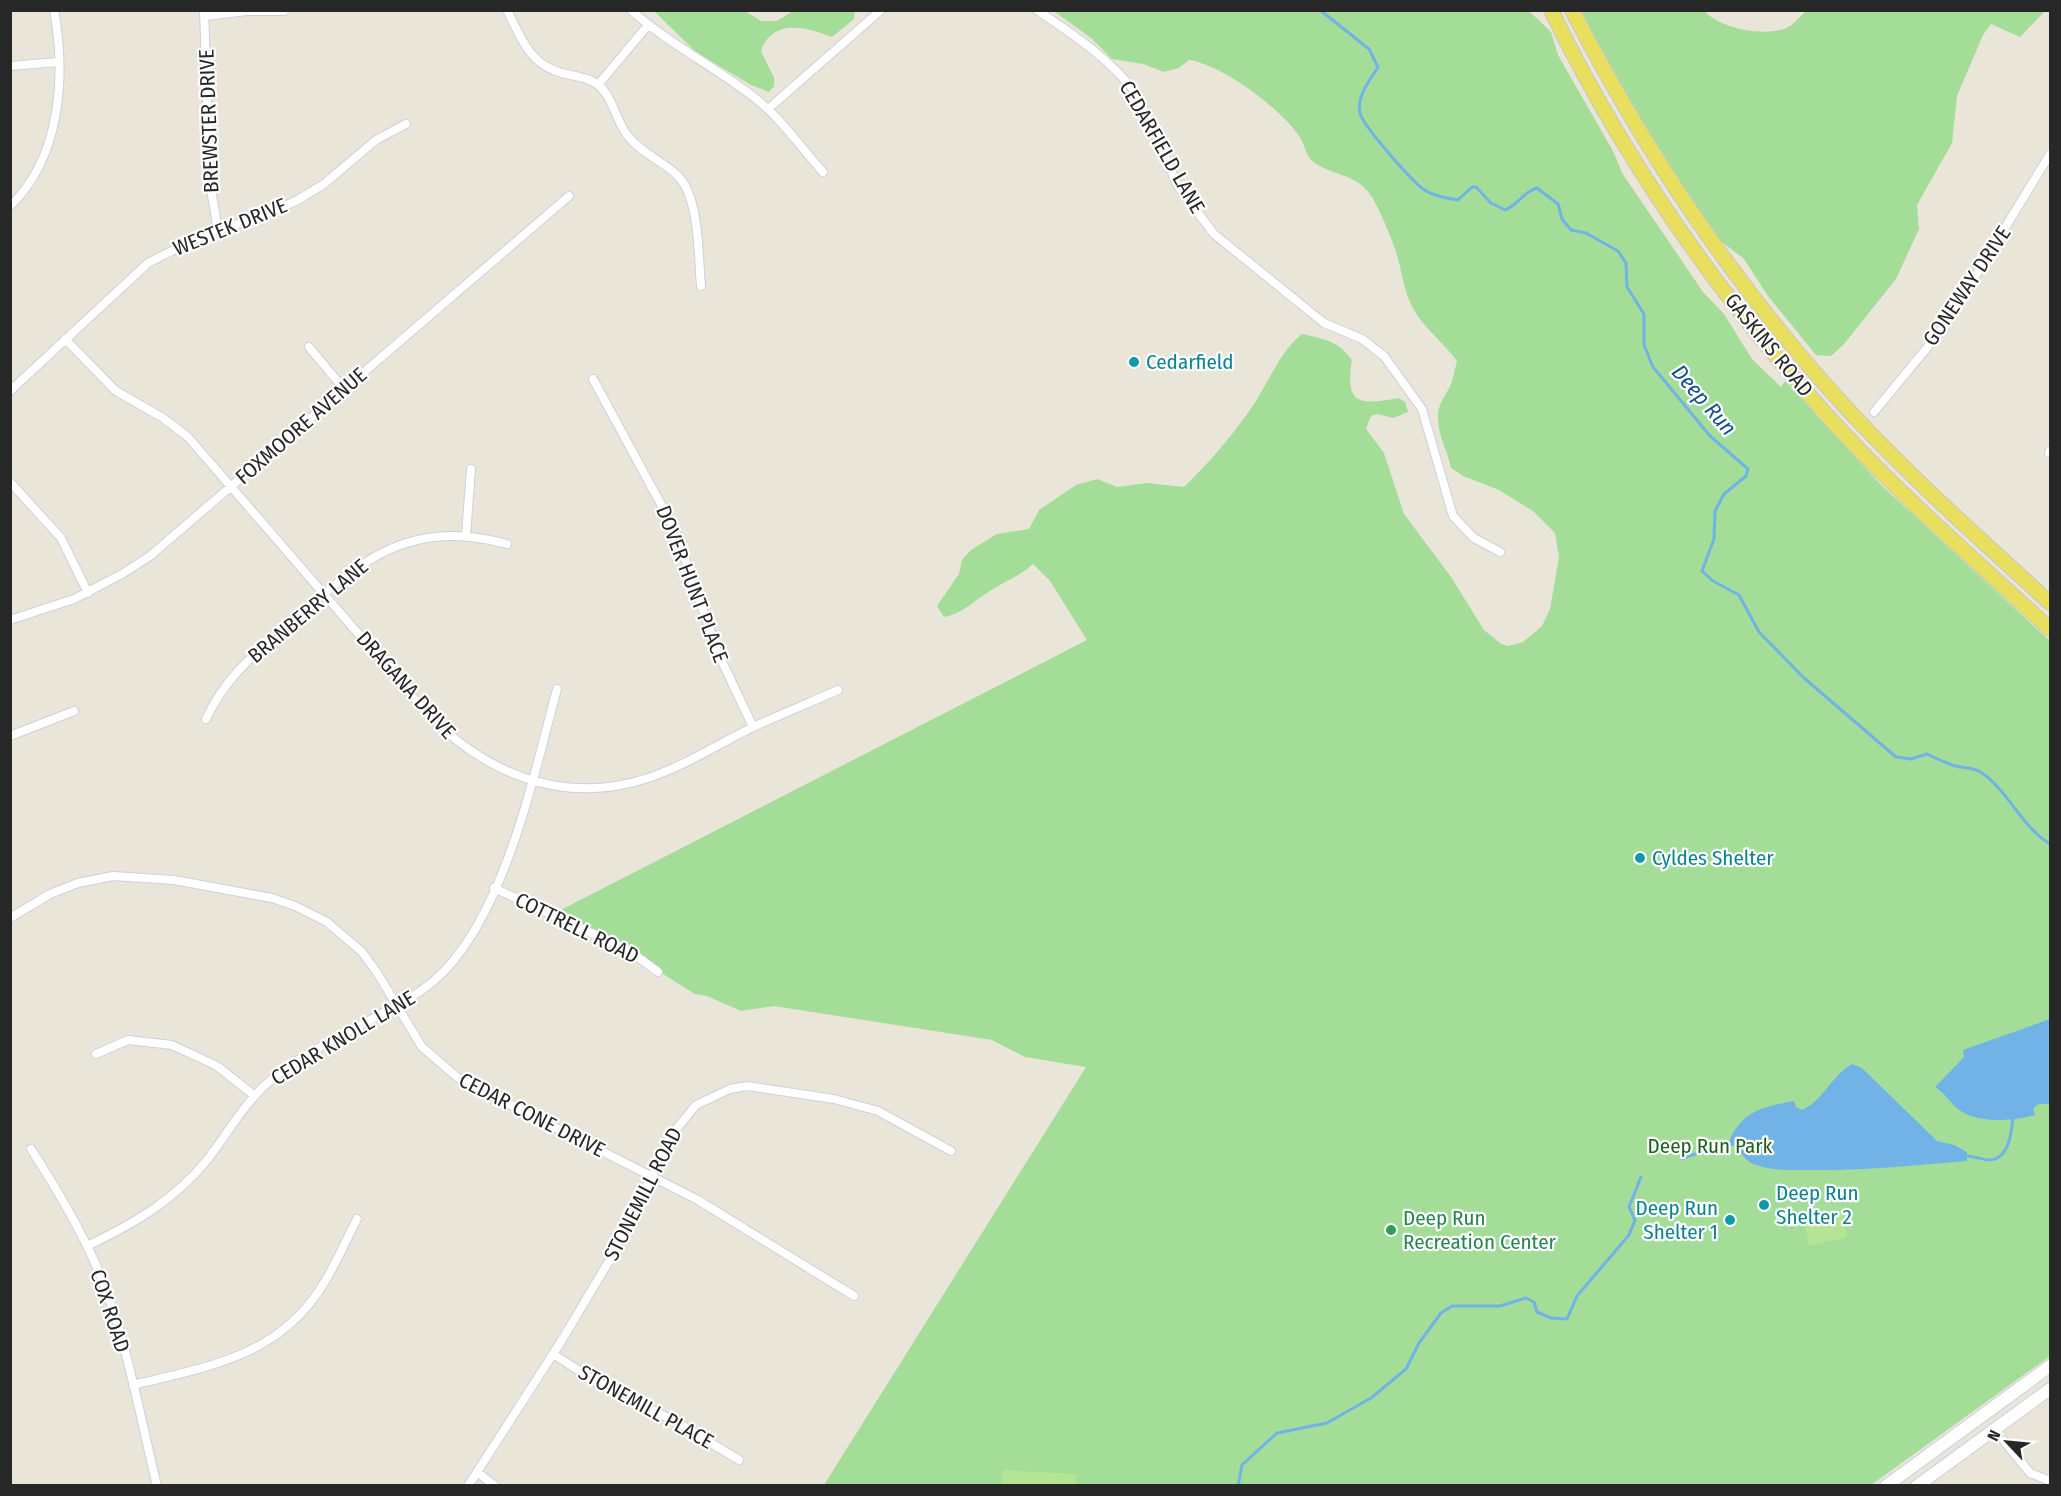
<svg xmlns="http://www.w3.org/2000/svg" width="2061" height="1496" font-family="'Fira Sans Condensed',sans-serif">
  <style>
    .green { fill: #a3dd98 }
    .pitch { fill: #b4e494 }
    .water { fill: #71b3e7 }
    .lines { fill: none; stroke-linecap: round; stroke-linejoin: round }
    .stream { stroke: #71b3e7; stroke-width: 3 }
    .minor-casing { stroke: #cecfe0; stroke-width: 10 }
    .secondary-casing { stroke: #cecfe0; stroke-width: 14 }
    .primary-casing { stroke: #c7c7c7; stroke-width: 16 }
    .minor { stroke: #fff; stroke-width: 8 }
    .secondary { stroke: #fff; stroke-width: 12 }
    .primary { stroke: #e8df5f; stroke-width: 14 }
    .culture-dot { fill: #0f9aa8; stroke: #fff; stroke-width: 2 }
    .leisure-dot { fill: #2e9e5b; stroke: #fff; stroke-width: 2 }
    .labels { text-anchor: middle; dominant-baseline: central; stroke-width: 4.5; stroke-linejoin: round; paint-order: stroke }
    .street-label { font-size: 21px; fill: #272727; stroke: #fff }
    .culture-label { font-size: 21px; fill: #0d838f; stroke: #fff; text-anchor: start }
    .park-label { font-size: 21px; fill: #1f5e1d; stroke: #fff }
    .leisure-label { font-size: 21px; fill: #27864d; stroke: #fff; text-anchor: start }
    .water-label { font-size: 22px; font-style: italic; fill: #144f8e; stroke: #fff }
  </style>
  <rect width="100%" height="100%" fill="#e9e5d9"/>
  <path class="green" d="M855,10L854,19L832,37C806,27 773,18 761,51L774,78V86L769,92L751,85L696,52L654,11H745L761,21H777L793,11Z
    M1054,11H1529L1551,32L1558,55L1613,151L1622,173L1703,292L1724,314L1752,359L1781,387L1785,381L1881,485L2050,641V1356L1871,1485H824L1086,1067L1025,1057L992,1040L774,1006L741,1011L707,996L695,994L591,929L553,914L1087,640L1050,581L1033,564C1020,576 1007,580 993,589C975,599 965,613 944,617L937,606L959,574L962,560L971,550L997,534L1029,529L1039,510L1076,485L1097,479L1117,487L1147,483L1184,487C1208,464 1231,437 1250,410C1268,385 1278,353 1302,334C1324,339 1339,341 1352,360C1344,406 1361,405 1399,398L1405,402L1408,412L1393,418L1378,414L1371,416L1366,429L1384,453L1404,514L1451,577L1484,630L1501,644L1508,646L1523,642L1542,626L1550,609L1559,557L1555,533L1533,511L1499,490L1463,476L1451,468C1448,451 1438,437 1438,418C1437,404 1446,396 1451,384C1454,377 1455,368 1457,361C1442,340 1419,325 1409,300C1403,285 1401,267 1396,252C1390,234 1381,213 1372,197C1358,174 1334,176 1315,163C1304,155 1306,145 1299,136C1280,108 1223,65 1189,60L1179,68L1164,72L1143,64L1112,59L1091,38Z
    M1580,11H1704C1722,29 1761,36 1784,29C1792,27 1800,16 1806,11H2045L2020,37L1991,24L1983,35L1957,96L1952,143L1917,205L1919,229L1896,279L1844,344L1831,356L1816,355L1768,296L1744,259L1718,239L1671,170L1625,96Z"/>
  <path class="pitch" d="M1842,1214L1847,1237L1809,1246L1804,1223Z
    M1003,1470L1077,1474L1076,1485H1001Z"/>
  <path class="water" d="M2050,1019V1104H2039L2033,1108L2035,1115C2013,1121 1979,1124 1959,1110C1951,1104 1946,1094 1935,1087L1964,1057L1963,1050Z
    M1852,1064L1862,1068L1937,1141L1954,1145L1967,1152V1161C1915,1165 1864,1171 1811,1170C1793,1170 1773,1171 1756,1165C1743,1161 1742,1150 1729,1142C1741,1111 1763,1107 1794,1101L1796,1107L1802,1110C1823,1101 1832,1075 1852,1064Z"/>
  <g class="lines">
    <path class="stream" d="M1320,10L1369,49L1378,67C1370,80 1356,97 1360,113C1363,126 1411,180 1423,189C1433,196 1446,198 1458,200L1472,187H1476L1491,203L1505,210C1518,205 1524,191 1537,188L1558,204L1562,219L1571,230L1586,233L1618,251L1626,263L1627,287L1644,314V345L1653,367L1710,436L1748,469L1746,476L1724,494L1715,511L1714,539L1702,571L1713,581L1739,595L1759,632L1804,678L1896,757L1911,759L1927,754C1935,758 1944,762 1952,765C1961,768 1972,767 1979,771C2009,790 2020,826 2050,844
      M1966,1156C1974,1156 1983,1160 1990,1160C2010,1159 2012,1129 2013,1115
      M1682,1159C1702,1150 1716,1150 1736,1143
      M1238,1486L1242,1465L1277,1433L1327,1423L1371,1398L1406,1369L1419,1343L1441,1313L1452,1306H1500L1526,1298L1534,1302L1537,1312L1551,1318L1567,1319L1577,1296L1629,1235L1635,1220L1629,1207L1641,1177"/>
    <g class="minor-casing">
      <path id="minor" d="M204,10L210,183L218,231
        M507,10C521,38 530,65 562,73C573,76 588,77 597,84C613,96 615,119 627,135C640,152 662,161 677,175C700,197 698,255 701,286
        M631,10C670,45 714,66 755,98C781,118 801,148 823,172
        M1037,10C1074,35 1112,60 1138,96L1178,186L1214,234L1324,323L1362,339L1384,356L1422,409L1453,516L1474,538L1500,552
        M205,16L247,11H284
        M10,66L58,62
        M598,85L648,25
        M768,109L881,10
        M10,206C61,158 66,75 54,10
        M65,339L116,391L163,418L188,437L426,712C485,774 563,806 648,778C684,766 717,745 751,728C779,715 809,703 838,690
        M309,347L344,389
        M593,379L675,530L718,653L753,727
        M10,391L148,263L203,235L256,218L296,201L324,184L376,140L406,124
        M1874,412L1945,326L2050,154
        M2049,453L2050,450
        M10,482L61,538L88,593
        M466,535L471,469
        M10,620L74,599L122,574L150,556L569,196
        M206,719C226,676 254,655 289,624C360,562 406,517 507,544
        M10,736L74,711
        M494,888L628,950L658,972
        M10,918L50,894L78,883L113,876L174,880L272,898L295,906L327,922L362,952L376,971L422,1047L458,1078L698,1200L854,1296
        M96,1054L128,1040L172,1045L217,1066L255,1096
        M31,1149C55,1186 78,1225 96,1265C126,1335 139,1412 157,1486
        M87,1246C133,1224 175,1200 207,1160C226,1136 241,1108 263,1087C309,1045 371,1024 422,990C501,937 533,777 557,689
        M553,1354L595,1381L680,1424L739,1460
        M133,1385C202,1368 272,1358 316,1295C333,1272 344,1244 357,1219
        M2004,1441L2030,1473L2050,1481
        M477,1472L495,1486
        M468,1486L562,1340L609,1261L674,1132L696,1105L730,1089L747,1086L834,1099L878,1111L951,1151"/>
    </g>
    <g class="secondary-casing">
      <path id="secondary" d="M1886,1486L2050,1366
        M1917,1486L2050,1389"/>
    </g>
    <g class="primary-casing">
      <path id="primary" d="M1551,10C1624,160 1721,299 1833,422C1901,496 1977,562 2050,629
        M1572,10C1652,165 1751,310 1872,435C1929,494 1990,548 2050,603"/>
    </g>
    <use href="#minor" class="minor"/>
    <use href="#secondary" class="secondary"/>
    <use href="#primary" class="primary"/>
  </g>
  <g class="culture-dot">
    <circle cx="1134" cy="362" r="6"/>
    <circle cx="1640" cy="858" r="6"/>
    <circle cx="1764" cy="1205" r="6"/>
    <circle cx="1730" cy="1220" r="6"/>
  </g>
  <circle class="leisure-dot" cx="1391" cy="1230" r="6"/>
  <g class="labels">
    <g class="street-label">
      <text transform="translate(209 121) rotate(-92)">BREWSTER DRIVE</text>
      <text transform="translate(1162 147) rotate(60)">CEDARFIELD LANE</text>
      <text transform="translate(230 227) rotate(-22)">WESTEK DRIVE</text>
      <text transform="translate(1967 286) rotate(-56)">GONEWAY DRIVE</text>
      <text transform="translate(1769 345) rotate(51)">GASKINS ROAD</text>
      <text transform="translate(301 426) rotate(-41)">FOXMOORE AVENUE</text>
      <text transform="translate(692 584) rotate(69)">DOVER HUNT PLACE</text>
      <text transform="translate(308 611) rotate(-40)">BRANBERRY LANE</text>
      <text transform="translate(406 685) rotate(48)">DRAGANA DRIVE</text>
      <text transform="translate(577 928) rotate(26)">COTTRELL ROAD</text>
      <text transform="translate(343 1038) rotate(-31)">CEDAR KNOLL LANE</text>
      <text transform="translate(532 1115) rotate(27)">CEDAR CONE DRIVE</text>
      <text transform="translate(643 1194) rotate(-63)">STONEMILL ROAD</text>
      <text transform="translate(110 1311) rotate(72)">COX ROAD</text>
      <text transform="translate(646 1407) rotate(29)">STONEMILL PLACE</text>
    </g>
    <g class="culture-label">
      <text x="1146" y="362">Cedarfield</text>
      <text x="1652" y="858">Cyldes Shelter</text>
      <text x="1776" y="1193">Deep Run<tspan x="1776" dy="24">Shelter 2</tspan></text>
      <text x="1718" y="1208" text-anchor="end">Deep Run<tspan x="1718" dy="24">Shelter 1</tspan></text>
    </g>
    <g class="park-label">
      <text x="1710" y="1146">Deep Run Park</text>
    </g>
    <g class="leisure-label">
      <text x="1403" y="1218">Deep Run<tspan x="1403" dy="24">Recreation Center</tspan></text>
    </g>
    <g class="water-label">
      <text transform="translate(1704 400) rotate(49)">Deep Run</text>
    </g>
  </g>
  <rect width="2061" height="1496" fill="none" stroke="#272727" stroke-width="24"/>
  <g transform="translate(2007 1442) rotate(296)" stroke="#ffffff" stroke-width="4.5" paint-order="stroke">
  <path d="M0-4.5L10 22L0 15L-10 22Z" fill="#272727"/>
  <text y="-9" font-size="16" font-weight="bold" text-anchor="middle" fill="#272727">N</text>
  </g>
</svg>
